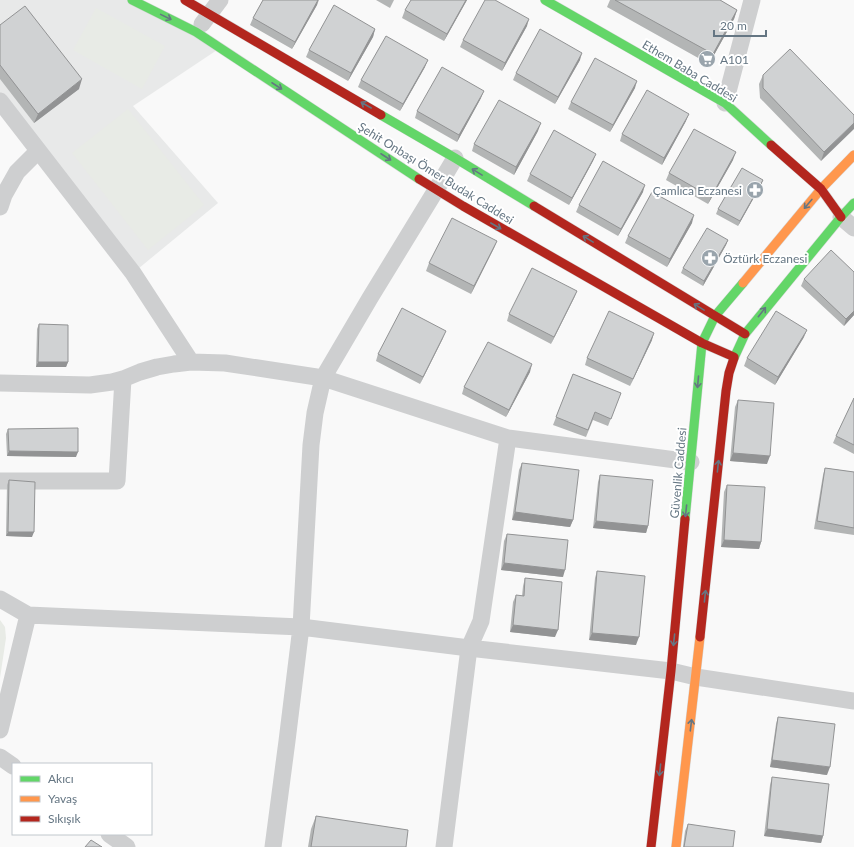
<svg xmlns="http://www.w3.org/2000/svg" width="854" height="847" font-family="Lato,sans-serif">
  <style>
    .built { fill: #e8e9e9 }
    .green { fill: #e8ebe6 }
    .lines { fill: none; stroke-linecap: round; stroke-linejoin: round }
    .fast-casing { stroke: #d5d6d7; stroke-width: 10 }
    .slow-casing { stroke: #d5d6d7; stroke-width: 10 }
    .jam-casing { stroke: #d5d6d7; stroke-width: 10 }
    .street { stroke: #cecfd0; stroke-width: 17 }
    .fast { stroke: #63d668; stroke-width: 9 }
    .slow { stroke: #ff974d; stroke-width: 9 }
    .jam { stroke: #b3261e; stroke-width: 9 }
    .wall { fill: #b3b5b5 }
    .shaded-wall { fill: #929394 }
    .building { fill: #d0d2d3; stroke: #929394 }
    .oneway { stroke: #657683 }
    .labels { text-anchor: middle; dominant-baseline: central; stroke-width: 4; stroke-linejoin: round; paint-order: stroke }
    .poi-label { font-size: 12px; fill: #657683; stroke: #fff; text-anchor: start }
    .street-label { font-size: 12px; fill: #657683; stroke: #fff }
  </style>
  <rect width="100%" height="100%" fill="#f9f9f9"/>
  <path class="built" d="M0,0H132L220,48L133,106L218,203L133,273L0,101Z"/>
  <path class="green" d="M96,8L165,46L142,89L73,50Z
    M128,109L204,205L148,250L72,153Z
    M0,620L5,627L6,638L0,678Z"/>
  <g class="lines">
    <g class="fast-casing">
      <path id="fast" d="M132,0L196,32L419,179
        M545,0L725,103L771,145
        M381,115L455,158L534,206
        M734,358L745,334L841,217L854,203
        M685,519L702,343L715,316L743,283"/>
    </g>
    <g class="slow-casing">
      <path id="slow" d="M743,283L821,189L854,155
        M676,847L700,637"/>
    </g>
    <g class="jam-casing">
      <path id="jam" d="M185,0L381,115
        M771,145L821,189L841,217
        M419,179L463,206L702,343L734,357
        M534,206L745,334
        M700,637L726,391L729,373L734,358
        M651,847L671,671L685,519"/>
    </g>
    <path class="street" d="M202,24L220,0
      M0,101L133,273L191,362
      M725,103L752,0
      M0,207L4,195L17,172L38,151
      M841,217L854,228
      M0,383L90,385L112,382L123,379L140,372L157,367L174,364L191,362L225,363L323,378L508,438L691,462
      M0,481H117L123,379
      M0,599L28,615L301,627L469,648L671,671L696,677L854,701
      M0,730L28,615
      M0,757L13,766
      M109,834L127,847
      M273,847L287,741L301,627L311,445L315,413L323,378L370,298L436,190L455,158
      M444,847L469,648L481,621L508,438"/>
    <use href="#fast" class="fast"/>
    <use href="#slow" class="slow"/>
    <use href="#jam" class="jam"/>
  </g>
  <path class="wall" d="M263,0H319L317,5L292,49L250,25L253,18Z
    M376,0H394L390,8Z
    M467,0L444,41L402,18L405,10Z
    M610,0H720L737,10L734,19L709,64L607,7Z
    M0,25L79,89L34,123L0,79Z
    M527,26L502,71L460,47L463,40Z
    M375,29L373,37L348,81L306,57L309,50Z
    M580,60L555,104L513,80L516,73Z
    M425,67L400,111L358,87L361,80Z
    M763,75L854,115L821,161L760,98L759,84Z
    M635,88L610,132L568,109L571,102Z
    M481,98L457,142L415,118L417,111Z
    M686,121L662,165L620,141L622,134Z
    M538,131L514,175L472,151L474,144Z
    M596,154L593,161L569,205L527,181L530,174Z
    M733,160L708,204L666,180L669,173Z
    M763,180L761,185L738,226L716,214L718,209Z
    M643,192L618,236L576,212L579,205Z
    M692,223L667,267L625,243L628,236Z
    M728,240L726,245L703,286L681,273L683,268Z
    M497,241L494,248L471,294L426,271L429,263Z
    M804,279L854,315L844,326L801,286Z
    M577,291L574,298L551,344L507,321L509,314Z
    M39,324L68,362L66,367H36L37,329Z
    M804,337L775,385L744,366L747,358Z
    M443,338L420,384L376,361L378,354Z
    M652,340L630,386L585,365L587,358Z
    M530,372L506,417L462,394L464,387Z
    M573,374L621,393L608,426L593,420L586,437L553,425Z
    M854,398V454L833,443L836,436Z
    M738,400L767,464L730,461L735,407Z
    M8,429L76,457L7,456L6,434Z
    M522,463L573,520L570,527L512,520L519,470Z
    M825,468L854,472V535L814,529L823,475Z
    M600,475L648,526L646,533L593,528L598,482Z
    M9,480L32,537L6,536L7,485Z
    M727,485L761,542L759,549L721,547L724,492Z
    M507,534L563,577L501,570L504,541Z
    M597,571L636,645L589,640L595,578Z
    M525,578L555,637L510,632L513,602L516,595L522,596L523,586Z
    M778,717L827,775L770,767L776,724Z
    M772,777L823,836L821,843L764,836L770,785Z
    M316,816L406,847H308L311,829Z
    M688,824L733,847H683L685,831Z"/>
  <path class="shaded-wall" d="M318,0L317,5L292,49L295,42Z
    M466,0H467L444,41L447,34Z
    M737,10L734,19L709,64L713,54Z
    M529,19L527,26L502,71L505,63Z
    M375,29L373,37L348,81L351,73Z
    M582,53L580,60L555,104L558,97Z
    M428,60L425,67L400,111L403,104Z
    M82,79L79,89L34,123L38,114Z
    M637,81L635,88L610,132L613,125Z
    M484,91L481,98L457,142L459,135Z
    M689,114L686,121L662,165L664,158Z
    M541,123L538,131L514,175L516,167Z
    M854,123V129L821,161L824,152Z
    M736,152L733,160L708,204L711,197Z
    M596,154L593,161L569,205L572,198Z
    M763,180L761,185L738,226L740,221Z
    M645,185L643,192L618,236L621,229Z
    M694,215L692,223L667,267L670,259Z
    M728,240L726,245L703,286L704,281Z
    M497,241L494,248L471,294L474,286Z
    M577,291L574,298L551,344L554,337Z
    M854,311V315L844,326L846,319Z
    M807,330L804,337L775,385L778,377Z
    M446,331L443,338L420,384L423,377Z
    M654,333L652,340L630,386L633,379Z
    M38,362H68L66,367H36Z
    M532,364L530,372L506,417L509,410Z
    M9,451L78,452L76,457L7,456Z
    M733,453L770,456L767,464L730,461Z
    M515,512L573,520L570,527L512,520Z
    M596,521L648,526L646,533L593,528Z
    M8,532H34L32,537L6,536Z
    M724,540L761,542L759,549L721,547Z
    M504,563L565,570L563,577L501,570Z
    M513,625L558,630L555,637L510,632Z
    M592,633L639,637L636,645L589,640Z
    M772,760L830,767L827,775L770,767Z
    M767,829L823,836L821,843L764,836Z"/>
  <path class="building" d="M263,0H318L295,42L253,18Z
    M411,0H466L447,34L405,10Z
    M485,0H495L529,19L505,63L463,40Z
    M615,0H720L737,10L713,54Z
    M334,5L375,29L351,73L309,50Z
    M25,6L82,79L38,114L0,65V25Z
    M540,29L582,53L558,97L516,73Z
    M386,36L428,60L403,104L361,80Z
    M790,49L854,115V123L824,152L763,88V75Z
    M595,58L637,81L613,125L571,102Z
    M442,67L484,91L459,135L417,111Z
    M647,90L689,114L664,158L622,134Z
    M499,100L541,123L516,167L474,144Z
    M694,129L736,152L711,197L669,173Z
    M554,130L596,154L572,198L530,174Z
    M603,161L645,185L621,229L579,205Z
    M742,168L763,180L740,221L718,209Z
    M652,192L694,215L670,259L628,236Z
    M452,218L497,241L474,286L429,263Z
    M707,228L728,240L704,281L683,268Z
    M831,250L854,272V311L846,319L804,279Z
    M532,268L577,291L554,337L509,314Z
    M402,308L446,331L423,377L378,354Z
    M609,311L654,333L633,379L587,358Z
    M776,311L807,330L778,377L747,358Z
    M39,324L68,325V362H38Z
    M488,342L532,364L509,410L464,387Z
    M573,374L621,393L611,419L595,412L588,430L556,417Z
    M854,398V445L836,436Z
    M738,400L774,403L770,456L733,453Z
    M78,428V452L9,451L8,429Z
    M522,463L579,470L573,520L515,512Z
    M825,468L854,472V528L817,521Z
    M600,475L653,480L648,526L596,521Z
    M9,480L35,482L34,532H8Z
    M727,485L765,487L761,542L724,540Z
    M507,534L568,540L565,570L504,563Z
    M597,571L645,576L639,637L592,633Z
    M525,578L562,582L558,630L513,625L516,595L524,596Z
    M778,717L835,724L830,767L772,760Z
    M772,777L829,784L823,836L767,829Z
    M316,816L408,830L406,847H311Z
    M688,824L735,831L733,847H684Z
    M91,840L102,847H85Z"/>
  <defs><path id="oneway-shaft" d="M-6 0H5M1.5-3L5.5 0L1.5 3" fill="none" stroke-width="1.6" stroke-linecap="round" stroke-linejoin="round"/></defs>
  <g class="oneway">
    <use href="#oneway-shaft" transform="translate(166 17) rotate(26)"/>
    <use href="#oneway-shaft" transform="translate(277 86) rotate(33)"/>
    <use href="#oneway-shaft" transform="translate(366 105) rotate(-150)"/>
    <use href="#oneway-shaft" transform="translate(386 157) rotate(33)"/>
    <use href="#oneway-shaft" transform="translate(477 172) rotate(-149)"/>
    <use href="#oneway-shaft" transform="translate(808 204) rotate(130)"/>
    <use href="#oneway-shaft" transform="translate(496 226) rotate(30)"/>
    <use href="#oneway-shaft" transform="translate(588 239) rotate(-149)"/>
    <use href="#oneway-shaft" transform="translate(699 307) rotate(-149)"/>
    <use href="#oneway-shaft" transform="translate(762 312) rotate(-52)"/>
    <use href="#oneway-shaft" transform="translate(698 382) rotate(95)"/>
    <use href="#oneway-shaft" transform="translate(718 466) rotate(-84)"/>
    <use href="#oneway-shaft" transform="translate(686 511) rotate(96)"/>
    <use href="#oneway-shaft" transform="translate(705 596) rotate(-84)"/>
    <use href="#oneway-shaft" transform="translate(674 640) rotate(96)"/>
    <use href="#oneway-shaft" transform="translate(691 725) rotate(-83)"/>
    <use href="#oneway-shaft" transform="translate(660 770) rotate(96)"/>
  </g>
  <defs>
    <g id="supermarket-disc" transform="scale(0.9)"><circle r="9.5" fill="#99a4ac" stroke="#fff"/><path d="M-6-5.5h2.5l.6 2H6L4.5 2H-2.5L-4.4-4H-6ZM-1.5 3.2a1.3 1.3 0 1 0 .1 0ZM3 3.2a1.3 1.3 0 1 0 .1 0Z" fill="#fff"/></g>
    <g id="pharmacy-disc" transform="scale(0.9)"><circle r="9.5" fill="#99a4ac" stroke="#fff"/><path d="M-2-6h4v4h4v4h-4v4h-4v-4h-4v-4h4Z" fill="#fff"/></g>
  </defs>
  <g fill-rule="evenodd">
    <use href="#supermarket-disc" x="707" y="59"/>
    <use href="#pharmacy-disc" x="755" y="190"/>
    <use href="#pharmacy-disc" x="710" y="258"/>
  </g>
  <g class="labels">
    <g class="poi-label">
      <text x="720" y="59">A101</text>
      <text x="742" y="190" text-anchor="end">Çamlıca Eczanesi</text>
      <text x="723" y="258">Öztürk Eczanesi</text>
    </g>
    <g class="street-label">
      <text transform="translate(690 71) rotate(31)">Ethem Baba Caddesi</text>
      <text transform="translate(436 173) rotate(32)">Şehit Onbaşı Ömer Budak Caddesi</text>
      <text transform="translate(678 473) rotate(-85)">Güvenlik Caddesi</text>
    </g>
  </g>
  <rect x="12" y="763" width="140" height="72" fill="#ffffff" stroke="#c1c8cd"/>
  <rect x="20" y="776" width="20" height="6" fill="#63d668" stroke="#c1c8cd"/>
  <text x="48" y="783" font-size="12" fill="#657683">Akıcı</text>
  <rect x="20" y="796" width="20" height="6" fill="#ff974d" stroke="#c1c8cd"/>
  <text x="48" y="803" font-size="12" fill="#657683">Yavaş</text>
  <rect x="20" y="816" width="20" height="6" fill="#b3261e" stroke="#c1c8cd"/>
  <text x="48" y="823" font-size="12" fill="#657683">Sıkışık</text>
  <path d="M714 30v6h52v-6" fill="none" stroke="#657683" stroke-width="2"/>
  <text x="720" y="30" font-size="12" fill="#657683" stroke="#ffffff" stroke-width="3" paint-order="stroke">20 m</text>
</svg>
